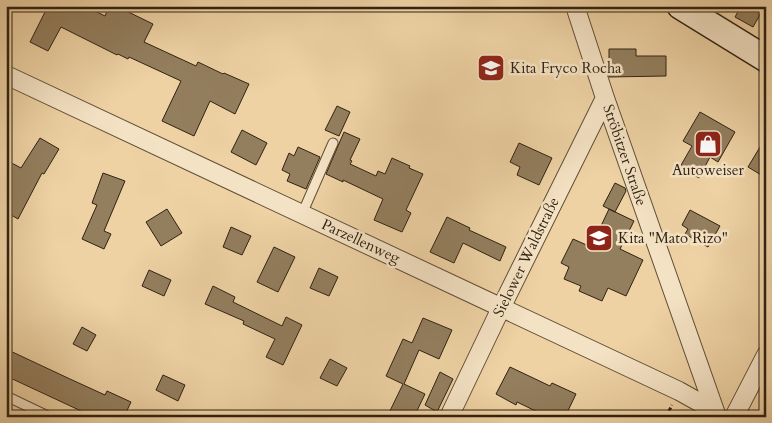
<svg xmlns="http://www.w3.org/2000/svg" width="772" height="423" font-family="Cardo,serif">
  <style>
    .building { fill: #937e5e; stroke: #302212 }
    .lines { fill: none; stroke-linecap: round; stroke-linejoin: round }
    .service-casing { stroke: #604e36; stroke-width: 11 }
    .minor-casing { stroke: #604e36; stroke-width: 20 }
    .secondary-casing { stroke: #302212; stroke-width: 28 }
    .path { stroke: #302212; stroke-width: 3; stroke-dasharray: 4 2.5; stroke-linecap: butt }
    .service { stroke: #f4e2c4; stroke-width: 9 }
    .minor { stroke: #f4e2c4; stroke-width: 18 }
    .secondary { stroke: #f4e2c4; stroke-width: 25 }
    .labels { text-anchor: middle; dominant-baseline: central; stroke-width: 5; stroke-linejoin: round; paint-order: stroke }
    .poi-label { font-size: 15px; fill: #302212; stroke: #f4e2c4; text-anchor: start }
    .street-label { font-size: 15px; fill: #302212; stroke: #f4e2c4 }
  </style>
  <rect width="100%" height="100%" fill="#eed2a4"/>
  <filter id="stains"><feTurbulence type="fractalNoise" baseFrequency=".004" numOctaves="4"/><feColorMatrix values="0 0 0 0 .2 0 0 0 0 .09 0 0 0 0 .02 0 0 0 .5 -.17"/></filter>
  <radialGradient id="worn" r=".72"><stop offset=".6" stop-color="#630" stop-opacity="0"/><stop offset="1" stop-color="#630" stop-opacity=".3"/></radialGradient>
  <path class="building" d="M48,6H85L105,16L109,6H116L153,24L144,42L196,66L198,62L223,74L224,73L249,84L235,114L210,101L194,136L162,121L181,81L129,57L128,59L118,54L117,55L61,27L48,51L30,42Z
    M741,6H749L761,13L753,27L735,17Z
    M609,49H636V56H666V76L609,77Z
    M337,106L350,112L339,136L325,130Z
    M700,112L735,132L718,162L710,157L699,178L680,167L692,146L683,141Z
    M242,130L267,143L256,165L231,152Z
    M344,132L360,139L350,160L352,161L350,164L376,176L378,171L385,174L392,158L410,166L409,168L423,174L406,210L411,213L402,232L374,220L383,199L343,180V182L326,174Z
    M766,137V178L748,167Z
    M40,138L59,149L44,174L42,173L18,219L6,212V160L21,168Z
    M519,143L552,158L539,185L517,175L520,167L510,162Z
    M298,147L320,157L306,189L287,181L290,174L282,170L289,153L294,156Z
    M103,173L125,181L104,231L111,234L104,249L82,239L97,205L92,203Z
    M615,183L625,188L626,191L615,212L603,206Z
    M167,209L182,233L161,246L146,222Z
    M609,209L634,221L620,249L643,260L626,296L608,288L602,301L579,291L581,286L564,279L569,267L561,263L573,239L591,247Z
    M690,210L720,226L708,247L685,234L688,229L682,225Z
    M447,217L470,228L469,230L506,247L500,261L463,243L454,263L430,252Z
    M231,227L251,236L242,255L223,247Z
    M274,247L295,257L278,292L257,282Z
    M319,268L338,277L329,296L310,288Z
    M149,270L171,280L164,296L142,286Z
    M213,286L235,297L233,302L282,326L286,317L302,325L283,365L266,357L275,339L243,324L244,321L205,304Z
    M423,318L452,330L439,359L419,350L404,384L425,394L414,417H387L403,384L386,376L403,339L412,343Z
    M82,327L96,335L87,351L73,344Z
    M6,349L70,379L105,395L107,391L131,402L124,417H94L6,376Z
    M330,359L347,368L337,386L320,378Z
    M510,367L550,386L552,383L576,394L565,417H548L517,402L516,405L496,394Z
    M440,372L453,379L437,412L425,405Z
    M163,375L185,385L178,401L156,390Z"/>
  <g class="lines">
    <g class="service-casing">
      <path id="service" d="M302,214L333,143
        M6,396L50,417"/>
    </g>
    <g class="minor-casing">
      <path id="minor" d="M575,6L605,98L716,414
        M6,75L679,391L715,411
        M449,417L501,308L605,98
        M734,417L766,355"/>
    </g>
    <g class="secondary-casing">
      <path id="secondary" d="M680,6L766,59"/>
    </g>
    <path class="path" d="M666,417L672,405"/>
    <use href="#service" class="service"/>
    <use href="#minor" class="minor"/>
    <use href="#secondary" class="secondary"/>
  </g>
  <defs>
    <g id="school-square" transform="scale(1.4375)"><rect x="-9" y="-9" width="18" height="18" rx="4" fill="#8f2418" stroke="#f4e2c4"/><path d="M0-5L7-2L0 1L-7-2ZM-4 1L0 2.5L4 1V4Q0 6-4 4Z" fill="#fff"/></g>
    <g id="shop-square" transform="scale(1.4375)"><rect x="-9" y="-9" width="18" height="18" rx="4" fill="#8f2418" stroke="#f4e2c4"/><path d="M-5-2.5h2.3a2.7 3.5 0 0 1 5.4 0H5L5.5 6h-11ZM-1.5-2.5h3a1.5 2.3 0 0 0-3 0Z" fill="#fff"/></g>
  </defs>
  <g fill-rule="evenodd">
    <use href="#school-square" x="491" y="68"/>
    <use href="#shop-square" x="708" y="144"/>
    <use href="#school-square" x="599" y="238"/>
  </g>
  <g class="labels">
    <g class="poi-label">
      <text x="510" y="68">Kita Fryco Rocha</text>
      <text x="708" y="170" text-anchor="middle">Autoweiser</text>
      <text x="618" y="238">Kita "Mato Rizo"</text>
    </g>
    <g class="street-label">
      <text transform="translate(625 155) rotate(71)">Ströbitzer Straße</text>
      <text transform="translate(361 241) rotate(25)">Parzellenweg</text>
      <text transform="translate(526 257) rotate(-64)">Sielower Waldstraße</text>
    </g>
  </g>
  <rect width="772" height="423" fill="none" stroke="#eed2a4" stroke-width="25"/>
  <rect x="8" y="8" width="757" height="408" fill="none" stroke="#302212" stroke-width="2.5"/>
  <rect x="12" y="12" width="747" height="398" fill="none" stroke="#302212"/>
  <rect width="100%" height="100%" filter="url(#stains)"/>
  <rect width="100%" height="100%" fill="url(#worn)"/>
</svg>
